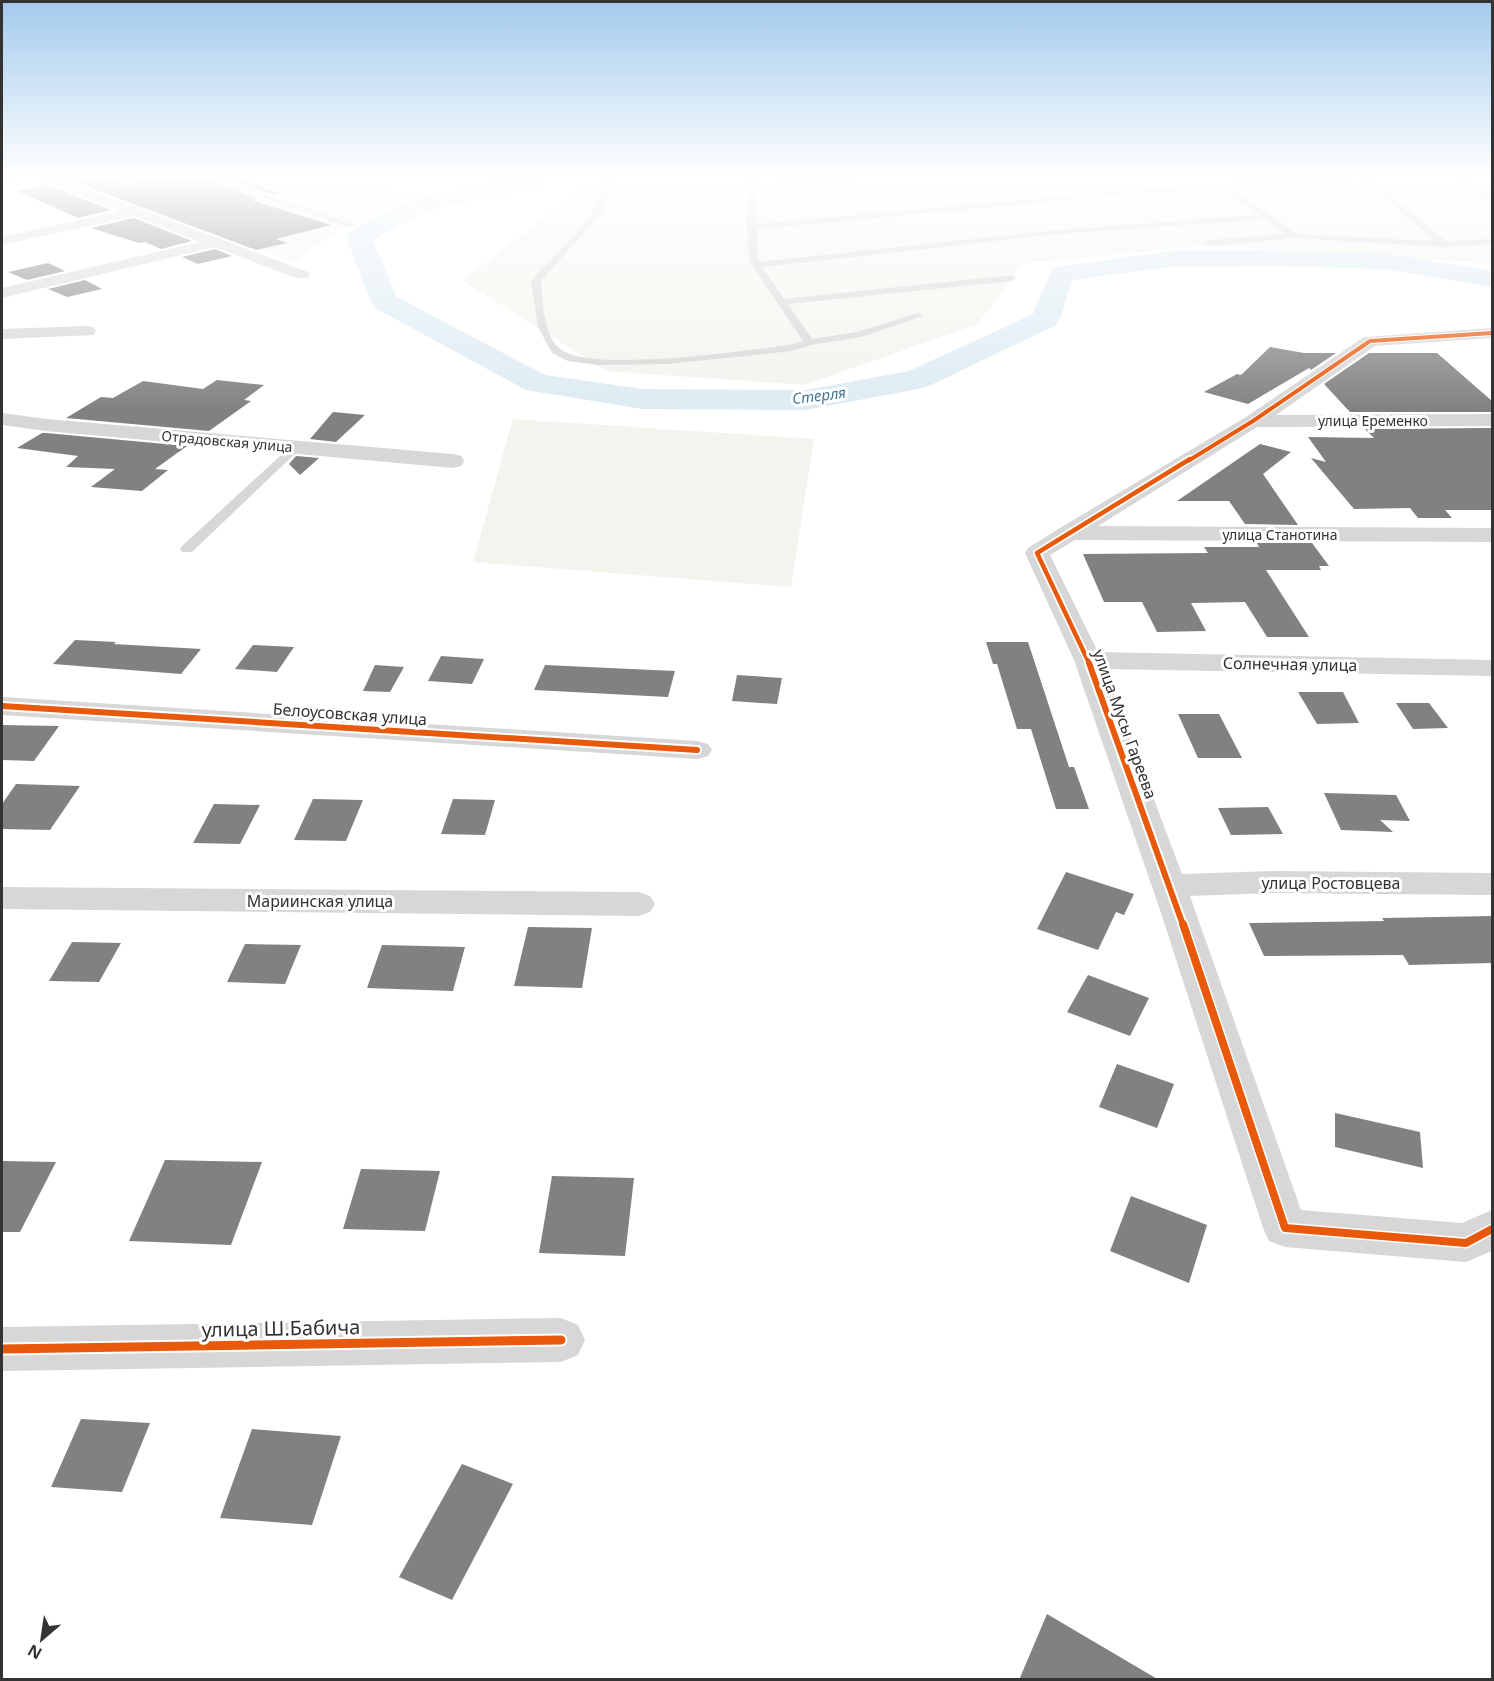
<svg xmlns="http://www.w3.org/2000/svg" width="1494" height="1681" font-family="'Noto Sans',sans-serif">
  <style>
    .green { fill: #f1f5ed }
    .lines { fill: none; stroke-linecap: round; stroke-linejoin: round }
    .river { fill: #ddebf3; fill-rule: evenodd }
    .building { fill: #818181 }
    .lane { fill: #d7d7d7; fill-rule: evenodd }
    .street { fill: #d7d7d7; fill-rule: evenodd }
    .cycleway-far4-casing { stroke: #fff; stroke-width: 6 }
    .cycleway-far3-casing { stroke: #fff; stroke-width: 8 }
    .cycleway-far2-casing { stroke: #fff; stroke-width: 10 }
    .cycleway-far1-casing { stroke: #fff; stroke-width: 11 }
    .cycleway-casing { stroke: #fff; stroke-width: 13 }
    .cycleway-far4 { stroke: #e8590c; stroke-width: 4 }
    .cycleway-far3 { stroke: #e8590c; stroke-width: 4.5 }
    .cycleway-far2 { stroke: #e8590c; stroke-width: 6 }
    .cycleway-far1 { stroke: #e8590c; stroke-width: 8 }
    .cycleway { stroke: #e8590c; stroke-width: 9 }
    .labels { text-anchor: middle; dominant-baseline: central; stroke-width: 6; stroke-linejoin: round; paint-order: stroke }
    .far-street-label { font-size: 14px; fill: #333; stroke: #fff }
    .far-water-label { font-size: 15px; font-style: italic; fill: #3f7597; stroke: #fff }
    .street-label { font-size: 16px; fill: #333; stroke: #fff }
    .near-street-label { font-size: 20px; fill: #333; stroke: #fff }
  </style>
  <rect width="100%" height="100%" fill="#fff"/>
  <path class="green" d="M52,175H344L415,196L376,206L392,214L342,228L294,262Z
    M600,175H1492V264L1206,245L1022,264L978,324L804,385L606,371L462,280Z
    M513,419L814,439L791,587L473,562Z"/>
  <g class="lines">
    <path class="river" d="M526,175H554L551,180L535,188L425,211L372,240L397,297L545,375L642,389L806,390L909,371L1033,314L1052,268L1170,251L1278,250L1383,253L1492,271V287L1383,269L1278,266L1170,267L1072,280L1060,319L1056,325L929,386L918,389L806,410L642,409L526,390L375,308L371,302L346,237L349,232L410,200Z"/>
  </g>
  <path class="building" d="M132,175H195L259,199L251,200L331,225L276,239L287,243L256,250L72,181L100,176L130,186Z
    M215,175H226L281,194L275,195Z
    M48,185L111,210L78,218L17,191Z
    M134,218L192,241L161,249L145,242L139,243L91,228Z
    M215,249L232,256L198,264L182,257Z
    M48,263L65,271L27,280L8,272Z
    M85,280L102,289L67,297L48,289Z
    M1270,347L1304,353H1336L1311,370L1309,368L1248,404L1204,392L1237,374L1241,375Z
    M1369,353H1437L1492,401V412H1350L1324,384Z
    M217,380L264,385L244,400L251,401L209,431L66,418L101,397L113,398L143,381L203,389Z
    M333,412L365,415L336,442L310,439Z
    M1492,428V510H1445L1452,518H1418L1410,508L1354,509L1311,458L1326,462L1308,437L1374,438L1365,429Z
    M42,433H46L187,446L155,469L168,470L142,491L91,487L115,469L66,467L78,456L17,448Z
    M1260,444L1291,452L1263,474L1298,525L1245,524L1229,501H1177Z
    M296,456L319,458L300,475L289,464Z
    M1257,543H1312L1329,566H1319L1321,570H1266L1309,637H1267L1245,602L1191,603L1206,631L1157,632L1142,602H1104L1083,554L1208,553L1204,547H1259Z
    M75,640L116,642L114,644L201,649L181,674L53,664Z
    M986,642H1028L1069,767H1074L1089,809H1056L1031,729H1017L997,664H993Z
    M253,645L294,647L277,672L235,669Z
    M441,656L484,659L472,684L428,681Z
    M375,665L404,667L390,692L363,691Z
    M545,665L631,669L675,671L668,697L534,690Z
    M737,675L782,678L777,704L732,701Z
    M1298,692H1343L1359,723L1317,724Z
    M1396,703H1429L1448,728L1413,729Z
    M1178,714H1219L1242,758H1198Z
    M2,725L59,726L34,761L2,760Z
    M16,784L80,786L50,830L2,829V804Z
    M1324,793L1396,795L1410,821L1380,820L1393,832L1341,830Z
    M313,799L363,800L346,841L294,840Z
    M453,799L495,800L485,835L441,834Z
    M214,804L260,805L240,844L193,843Z
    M1268,807L1283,834L1231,835L1218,808Z
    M1066,872L1134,894L1124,915L1116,912L1098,950L1037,929Z
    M1492,916V963L1409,965L1403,955L1264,956L1249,923L1384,921L1382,918Z
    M528,927L592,928L582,988L514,986Z
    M72,942L121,943L99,982L49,981Z
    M245,944L301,945L285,984L227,982Z
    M382,945L465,947L453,991L367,988Z
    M1088,975L1149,998L1130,1036L1067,1012Z
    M1117,1064L1174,1084L1157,1128L1099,1107Z
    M1335,1113L1420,1132L1423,1168L1335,1147Z
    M165,1160L262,1162L231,1245L129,1241Z
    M2,1161L56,1162L20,1232H2Z
    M361,1169L440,1171L425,1231L343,1229Z
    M552,1176L634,1178L625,1256L539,1253Z
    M1131,1196L1207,1225L1189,1283L1110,1251Z
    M81,1419L150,1423L122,1492L51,1487Z
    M252,1429L341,1436L312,1525L220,1518Z
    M462,1464L513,1484L452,1600L399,1577Z
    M1047,1614L1159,1680H1019Z"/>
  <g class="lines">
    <path class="lane" d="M197,175H208L356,225L349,227Z
      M605,175H613L610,195L603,211L541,281C543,302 543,332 558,347C585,375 749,350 790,345L803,341L750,262L747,227V175H755V186L874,175H899L755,191L757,224L1108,192L1361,175H1395L1370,179L1446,241L1492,239V244L1444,247L1294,238L1209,246L1205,243L1209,240L1286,234L1265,219L1059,234L762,267L784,299L1012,275L1016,278L1012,281L788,304L812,339L857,332L918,313L923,316L861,337L811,345L792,351L668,364L598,365L568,361L552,353L538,327L531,281C558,248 602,221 605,175ZM1362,179L1435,241L1296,234L1232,188ZM1223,189L1259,215L1059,230L758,262L757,229L1108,196Z
      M1455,175H1463L1472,185L1492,199V204L1466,189Z
      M296,443L302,447L300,449L192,552H182L180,549L182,546L292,445Z"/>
    <path class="street" d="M8,175H50L308,272L310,275L308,278H296L215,247L2,298V288L200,242L134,216L2,245V237L119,211L33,177L2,184V176Z
      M87,326L93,327L96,331L93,335L2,339V329Z
      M1492,328V338L1375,346L1276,415L1492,414V426L1257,427L1098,526L1492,528V542L1075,540L1050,555L1098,652L1492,660V676L1105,669L1182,874L1275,871L1492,873V895L1275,893L1190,896L1301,1210L1462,1223L1492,1210V1251L1466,1262L1285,1247L1269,1241L1263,1228L1161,913L1074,660L1025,553L1028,548L1060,528L1246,417L1364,337Z
      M2,413L46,419L453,454L461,456L464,461L461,466L453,468L46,431L2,425Z
      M2,697L697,741L708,744L712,750L708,756L697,759L2,715Z
      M2,887L638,892L650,896L655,904L650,912L638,916L2,909Z
      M561,1318L578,1325L585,1340L578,1355L561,1362L2,1371V1327Z"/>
    <g class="cycleway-far4-casing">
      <path id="cycleway-far4" d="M1188,461L1253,421L1370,341L1492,333"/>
    </g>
    <g class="cycleway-far3-casing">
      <path id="cycleway-far3" d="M1090,665L1037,553L1190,459"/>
    </g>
    <g class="cycleway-far2-casing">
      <path id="cycleway-far2" d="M1089,663L1183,925
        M2,706L697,750"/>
    </g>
    <g class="cycleway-far1-casing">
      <path id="cycleway-far1" d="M1183,924L1285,1228L1466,1243L1492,1229"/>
    </g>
    <g class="cycleway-casing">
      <path id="cycleway" d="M2,1349L561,1340"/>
    </g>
    <use href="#cycleway-far4" class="cycleway-far4"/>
    <use href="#cycleway-far3" class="cycleway-far3"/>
    <use href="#cycleway-far2" class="cycleway-far2"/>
    <use href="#cycleway-far1" class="cycleway-far1"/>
    <use href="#cycleway" class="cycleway"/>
  </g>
  <linearGradient id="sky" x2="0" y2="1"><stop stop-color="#a3caec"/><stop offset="0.43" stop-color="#fff"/><stop offset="1" stop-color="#fff" stop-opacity="0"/></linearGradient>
  <rect width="1494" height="410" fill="url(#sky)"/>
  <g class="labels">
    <g class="far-street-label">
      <text x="1373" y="420">улица Еременко</text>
      <text transform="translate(227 441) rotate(5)">Отрадовская улица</text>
      <text x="1280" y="534">улица Станотина</text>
    </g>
    <g class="far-water-label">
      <text transform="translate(819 395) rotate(-7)">Стерля</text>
    </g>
    <g class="street-label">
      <text transform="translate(1290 664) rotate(1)">Солнечная улица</text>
      <text transform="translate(350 714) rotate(4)">Белоусовская улица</text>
      <text transform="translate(1125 724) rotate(70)">улица Мусы Гареева</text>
      <text x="1331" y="883">улица Ростовцева</text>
      <text x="320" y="901">Мариинская улица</text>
    </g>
    <g class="near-street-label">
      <text transform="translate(281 1328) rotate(-1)">улица Ш.Бабича</text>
    </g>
  </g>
  <rect width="1494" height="1681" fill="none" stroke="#333333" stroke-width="6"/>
  <g transform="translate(42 1639) rotate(209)" stroke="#ffffff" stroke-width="4.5" paint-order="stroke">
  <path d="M0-4.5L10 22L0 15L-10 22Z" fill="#333333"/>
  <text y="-9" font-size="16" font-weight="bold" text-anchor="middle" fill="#333333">N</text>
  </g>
</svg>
